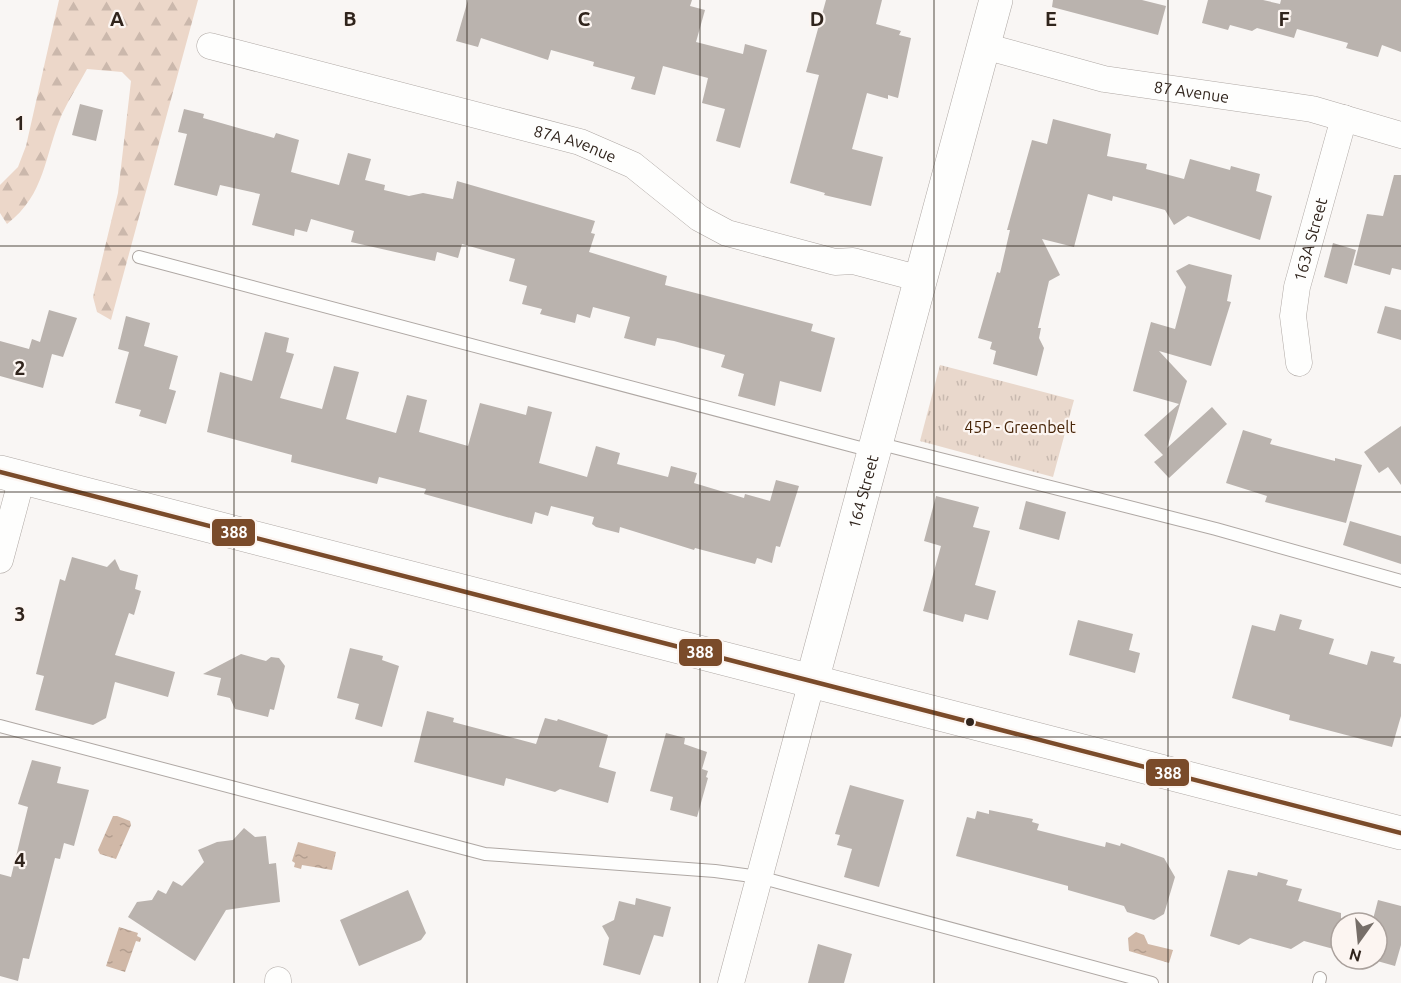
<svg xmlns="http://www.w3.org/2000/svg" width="1401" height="983" font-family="Ubuntu,sans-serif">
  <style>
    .grass { fill: url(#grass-tufts) }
    .forest { fill: url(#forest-firs) }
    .water { fill: url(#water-ripples) }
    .building { fill: #bab3ae }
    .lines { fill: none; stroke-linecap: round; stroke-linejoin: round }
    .lane-casing { stroke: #afa8a4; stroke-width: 14 }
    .street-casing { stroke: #afa8a4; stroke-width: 27 }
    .secondary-casing { stroke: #afa8a4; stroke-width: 34 }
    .lane { stroke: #fefefd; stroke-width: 12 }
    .street { stroke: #fefefd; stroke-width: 26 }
    .secondary { stroke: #fefefd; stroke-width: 33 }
    .bus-1-casing { stroke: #fcf5f1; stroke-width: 9 }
    .bus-1 { stroke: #7a4b2a; stroke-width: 4.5 }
    .grid { fill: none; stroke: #30241c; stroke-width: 1.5; stroke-opacity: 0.55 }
    .bus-dot { fill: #30241c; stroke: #fcf5f1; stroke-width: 2 }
    .labels { text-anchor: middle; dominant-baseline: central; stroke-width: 4.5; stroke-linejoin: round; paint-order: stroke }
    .street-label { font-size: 16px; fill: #30241c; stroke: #fcf5f1 }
    .park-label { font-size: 16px; fill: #472508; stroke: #fcf5f1 }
    .grid-label { font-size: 20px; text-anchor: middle; font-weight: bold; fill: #30241c; stroke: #fcf5f1; stroke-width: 4.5; stroke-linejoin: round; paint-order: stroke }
    .line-badge { stroke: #fcf5f1; stroke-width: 2 }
    .badge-label { font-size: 16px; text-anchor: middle; font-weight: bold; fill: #fff }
  </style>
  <defs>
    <pattern id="grass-tufts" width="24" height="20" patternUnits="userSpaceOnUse" patternTransform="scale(1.5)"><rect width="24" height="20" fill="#e9d8cc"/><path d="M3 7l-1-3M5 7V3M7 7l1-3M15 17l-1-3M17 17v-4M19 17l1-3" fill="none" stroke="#c8b9af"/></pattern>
    <pattern id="forest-firs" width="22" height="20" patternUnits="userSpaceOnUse" patternTransform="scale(1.5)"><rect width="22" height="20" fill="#ecd7c9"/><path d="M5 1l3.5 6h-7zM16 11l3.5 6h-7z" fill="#cbb8ac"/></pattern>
    <pattern id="water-ripples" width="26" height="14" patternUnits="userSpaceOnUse" patternTransform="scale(1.5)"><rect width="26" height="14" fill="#d0b8a7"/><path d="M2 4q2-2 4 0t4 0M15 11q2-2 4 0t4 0" fill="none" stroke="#b39e8f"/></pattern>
  </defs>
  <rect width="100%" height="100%" fill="#f9f6f4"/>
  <path class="grass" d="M940,365L1074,400L1053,477L920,441Z"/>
  <path class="forest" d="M59,0H198L111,320L97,312L93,297L118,193L131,81L122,72L87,69C79,84 69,99 62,114C44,156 46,194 7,224L0,213V185L18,167L26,146Z"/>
  <path class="water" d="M113,816H117L130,821L131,825L116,859L100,854L98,850Z
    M298,842L336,852L332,870L302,865L301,869L294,867L295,863L292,861Z
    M119,927L138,933L137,936L141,938L140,942L136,941L125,972L106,966Z
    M1136,932L1144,935L1148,944L1173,950L1169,963L1129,951L1128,938Z"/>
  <path class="building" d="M468,0H692L690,6L705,10L696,42L743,54L745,44L767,50L740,148L716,141L725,109L702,103L708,78L663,66L655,95L631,89L635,77L593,66L594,62L551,50L548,60L481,38L478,47L456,41Z
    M826,0H882L876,24L901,31L899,35L911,38L898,98L888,95V99L867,93L852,149L883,157L871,206L824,195L825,193L790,183L819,75L806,72Z
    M1053,0H1142L1166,6L1158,35L1052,7Z
    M1208,0H1263L1280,4L1281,0H1401V52L1382,45L1378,57L1346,48L1348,43L1297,29L1294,38L1257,28L1252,31L1230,25L1228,30L1202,23Z
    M80,104L103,110L96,141L72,135Z
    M184,109L204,114L203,118L214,121L274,138L276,133L299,140L291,172L339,185L348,153L371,159L365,180L385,185L384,190L409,196L423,193L453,199L457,181L595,221L591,233L595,234L589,252L667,276L665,285L813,324L811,331L835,338L821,392L780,381L775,406L738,396L744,374L721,367L725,355L674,341L657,338L655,346L624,338L630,317L593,307L590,318L577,314L575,323L540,314L542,309L522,304L527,286L509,281L515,259L462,244L458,258L437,252L435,261L351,242L354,231L311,219L307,232L295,229L294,236L252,225L260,194L220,185L217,196L174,185L187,134L178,132Z
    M1053,119L1111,134L1107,156L1147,164L1146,169L1184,179L1190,159L1230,170L1231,166L1260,174L1256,191L1272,196L1260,240L1188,216L1174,225L1165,210L1113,196L1112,201L1088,194L1074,247L1042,239L1060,275L1049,281L1038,328H1041L1039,338L1044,348L1037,376L993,364L996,351L990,349L992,342L978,338L997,272L1000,273L1010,230H1007L1032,140L1047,144Z
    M1394,175H1401V270L1392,268L1390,275L1354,265L1367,214L1383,216Z
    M1333,243L1356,250L1347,284L1324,277Z
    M1189,264L1232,275L1227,301L1231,302L1211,366L1159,351L1187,381L1167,448L1212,407L1227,424L1169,478L1154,462L1163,455L1144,435L1179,404L1133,391L1151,322L1175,329L1186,287L1176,271Z
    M1385,306L1401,310V340L1377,333Z
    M49,310L77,318L63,357L52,354L43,388L0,376V341L29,349L32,339L40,342Z
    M126,316L150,323L144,346L178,356L169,389L176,391L166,424L139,416L141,410L115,403L129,352L118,349Z
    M265,332L289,338L286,352L294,354L280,398L322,409L334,366L359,372L346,419L396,433L407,395L427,400L419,432L468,446L480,403L526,415L528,406L552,412L539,463L587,477L596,446L620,453L617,464L668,477L671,466L697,473L694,483L744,498L745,494L770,501L776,480L799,486L780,547L776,546L772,563L757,558L755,564L695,548L694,550L620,527L619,533L596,527L592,524L594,517L551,506L548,516L535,512L532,524L424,494L426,489L379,477L377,484L291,462L292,455L207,432L220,372L252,381Z
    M1401,426V485L1388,467L1379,473L1364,452Z
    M1243,430L1272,439L1270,444L1335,461V458L1362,465L1346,523L1265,502L1267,496L1226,483Z
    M936,496L979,507L973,527L990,531L975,585L996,591L988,620L965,614L963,622L923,611L941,546L924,541Z
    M1026,501L1066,512L1059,540L1019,529Z
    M1350,521L1401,536V564L1343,545Z
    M72,557L107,567L115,559L120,570L138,575L135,589L141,591L134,615L129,613L115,655L175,672L168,697L115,682L106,718L93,725L35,710L44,676L36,674L60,579L65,581Z
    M1280,614L1302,620L1299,629L1334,639L1329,654L1367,665L1371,651L1395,657L1393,662L1401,664V716L1392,747L1289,720L1290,715L1232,698L1252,625L1275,631Z
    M1078,620L1133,634L1129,650L1140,653L1135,673L1069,655Z
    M350,648L383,656L382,660L399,666L382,727L355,719L359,704L337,698Z
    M241,654L266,661L271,657L279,658L285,666L274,710L270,709L268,717L235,709L230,698L217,695L221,678L203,674Z
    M427,711L454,718L453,722L536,744L545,718L557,721L558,719L608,735L599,767L616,772L608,803L560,789L555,792L506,778L504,786L414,762Z
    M666,733L685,738L684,744L707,752L702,769L708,771L706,777L708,778L697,817L670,810L673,797L650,791Z
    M32,760L61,767L57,783L89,790L74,846L64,843L60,859L55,858L29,959L23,958L18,981L0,976V874L11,877L28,807L18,804Z
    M850,785L904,800L879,887L844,877L852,849L837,845L840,835L835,834Z
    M989,810L1033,819L1032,822L1039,824L1037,830L1105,847L1106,842L1120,846L1121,843L1164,858L1175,877L1164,914L1154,920L1127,912L1124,906L1068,890V886L956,856L967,817L975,819L977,811L989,814Z
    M244,828L255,837L266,836L269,864L276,863L280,902L226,910L195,961L128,917L137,902L152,900L158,890L166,894L173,881L182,886L204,862L198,850L217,842L233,840Z
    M1228,870L1257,876L1258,872L1288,880L1286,885L1302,889L1298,901L1341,913V951L1304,941L1291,949L1250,938L1239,945L1210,936Z
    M408,890L426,933L421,940L359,966L340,920Z
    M636,898L671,907L663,937L654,935L640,975L603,965L609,938L602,926L614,920L619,901L635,905Z
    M1378,900L1401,906V945L1395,966L1370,959H1377V923H1372Z
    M818,944L852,954L844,983H808Z"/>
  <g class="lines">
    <g class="lane-casing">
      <path id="lane" d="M139,257L872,451
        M877,443L1216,529L1401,581
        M0,726L485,854L715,871L759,877L1152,983
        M1319,983L1320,978"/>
    </g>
    <g class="street-casing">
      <g id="street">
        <path id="s1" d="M210,46L580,142L633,165L699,218L727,233L835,262L853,261L921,279"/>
        <path id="s2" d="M984,46L1104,79L1312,109L1401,135"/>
        <path id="s3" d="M1299,363L1293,316L1297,287L1344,118"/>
        <path d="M0,560L22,478"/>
        <path d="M278,983V980"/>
        <path d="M731,983L812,681"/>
      </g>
    </g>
    <g class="secondary-casing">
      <g id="secondary">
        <path d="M0,472L1401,833"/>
        <path id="s4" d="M812,681L996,0"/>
      </g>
    </g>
    <use href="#lane" class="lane"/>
    <use href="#street" class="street"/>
    <use href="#secondary" class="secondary"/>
    <g class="bus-1-casing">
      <path id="bus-1" d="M0,472L1401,833"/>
    </g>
    <use href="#bus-1" class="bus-1"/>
  </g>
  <path class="grid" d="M234,0V983M467,0V983M700,0V983M934,0V983M1168,0V983M0,246H1401M0,492H1401M0,737H1401"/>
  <circle class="bus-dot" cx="970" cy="722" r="5"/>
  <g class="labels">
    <g class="street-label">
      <text stroke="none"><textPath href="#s2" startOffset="213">87 Avenue</textPath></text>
      <text stroke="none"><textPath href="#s1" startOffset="378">87A Avenue</textPath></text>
      <text stroke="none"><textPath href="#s3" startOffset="126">163A Street</textPath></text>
      <text stroke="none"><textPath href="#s4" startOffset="196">164 Street</textPath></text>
    </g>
    <g class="park-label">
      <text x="1020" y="427">45P - Greenbelt</text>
    </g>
  </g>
  <g class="grid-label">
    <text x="117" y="26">A</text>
    <text x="350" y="26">B</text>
    <text x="584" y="26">C</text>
    <text x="817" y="26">D</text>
    <text x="1051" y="26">E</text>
    <text x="1284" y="26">F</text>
    <text x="20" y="130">1</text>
    <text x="20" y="375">2</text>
    <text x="20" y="621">3</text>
    <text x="20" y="867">4</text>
  </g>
  <g class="line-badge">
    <rect x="211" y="518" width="45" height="29" rx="6" fill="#7a4b2a"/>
    <rect x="678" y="638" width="45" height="29" rx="6" fill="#7a4b2a"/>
    <rect x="1145" y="758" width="45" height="29" rx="6" fill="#7a4b2a"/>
  </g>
  <g class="badge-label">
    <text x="234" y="538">388</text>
    <text x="700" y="658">388</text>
    <text x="1168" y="779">388</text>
  </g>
  <g transform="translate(1359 941) rotate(195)"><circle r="28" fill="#fcf5f1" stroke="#aaa19c" stroke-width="1.5"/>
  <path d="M0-4.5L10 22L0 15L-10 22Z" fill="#766e68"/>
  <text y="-9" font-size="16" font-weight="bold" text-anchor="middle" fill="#30241c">N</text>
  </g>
</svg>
